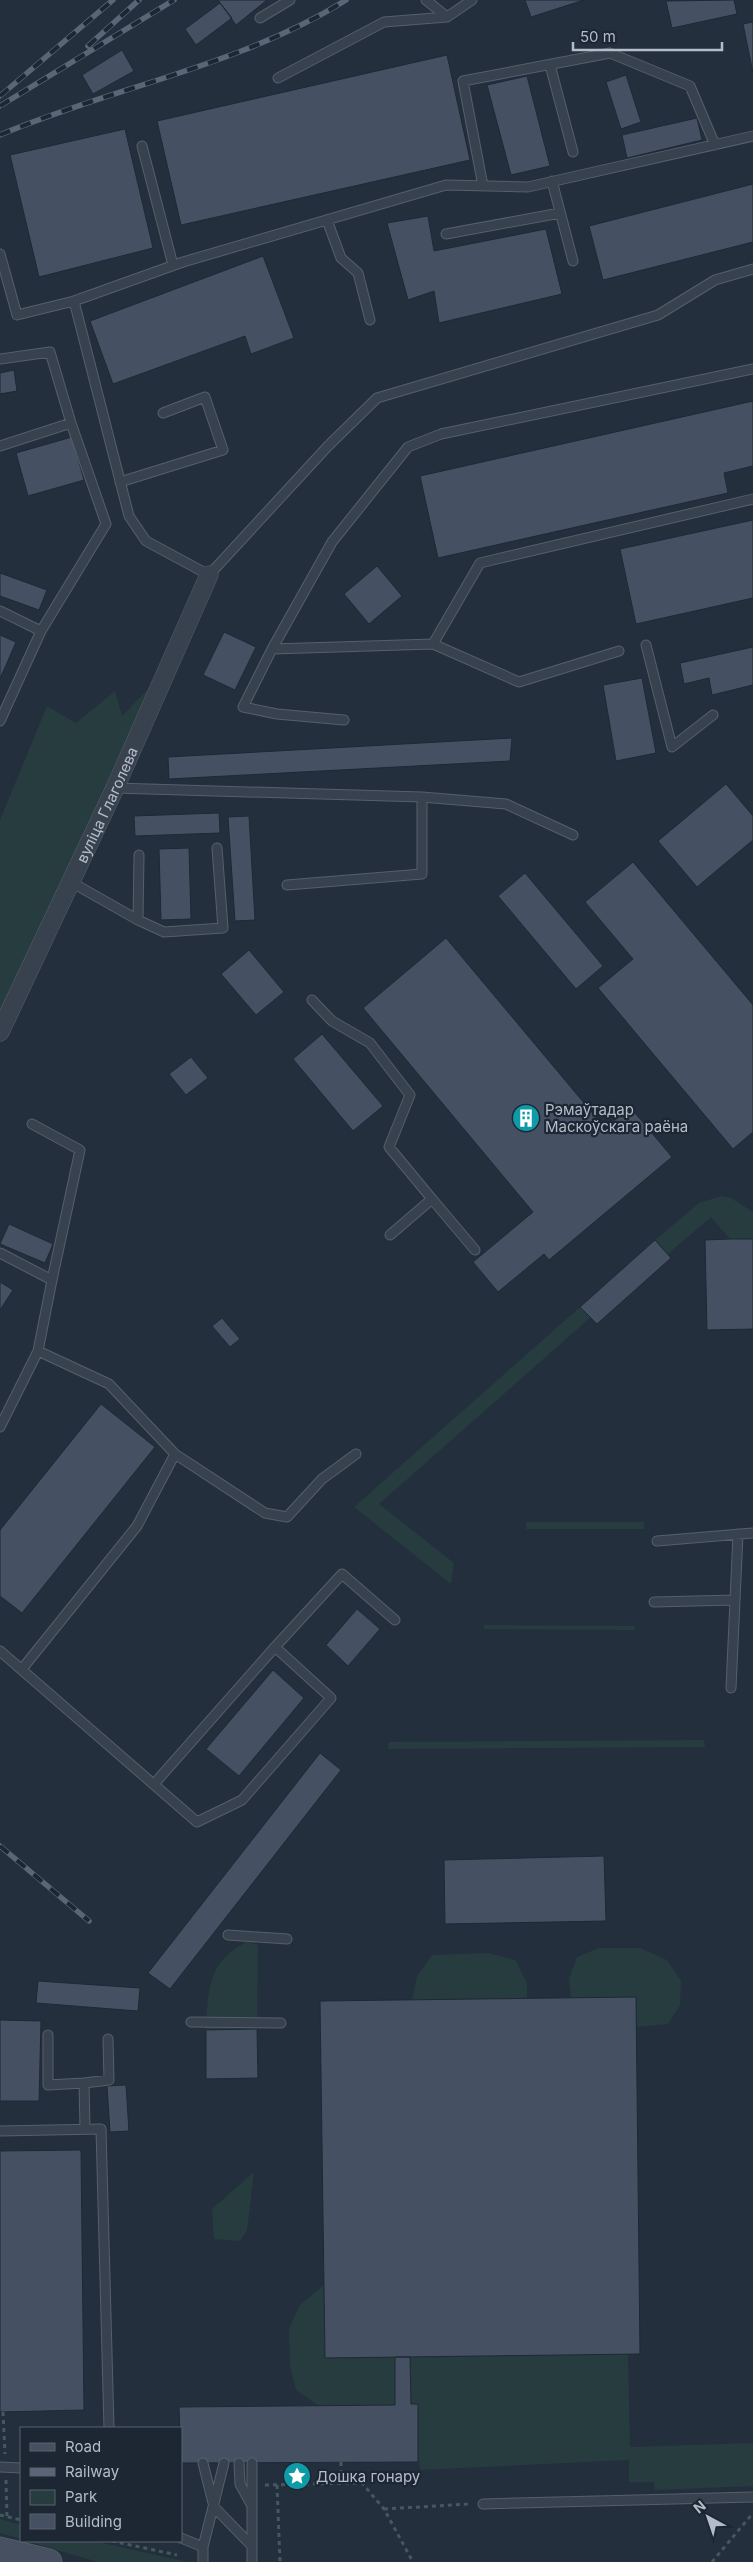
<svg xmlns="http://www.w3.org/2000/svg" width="753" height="2562" font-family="Inter,sans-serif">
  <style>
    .green { fill: #263c3f }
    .building { fill: #455162; stroke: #1f2835 }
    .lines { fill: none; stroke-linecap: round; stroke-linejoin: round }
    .lane-casing { stroke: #565f6c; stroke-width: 11 }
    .street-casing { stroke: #565f6c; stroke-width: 19 }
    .secondary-casing { stroke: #565f6c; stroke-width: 27 }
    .path { stroke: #44595c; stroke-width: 3; stroke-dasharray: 4 4; stroke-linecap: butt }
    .lane { stroke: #38414e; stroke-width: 9 }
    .street { stroke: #38414e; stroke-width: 18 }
    .secondary { stroke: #465061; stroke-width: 25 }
    .rail-casing { stroke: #5a6575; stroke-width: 5.5 }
    .rail { stroke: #1d2633; stroke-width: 4; stroke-dasharray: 11; stroke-linecap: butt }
    .labels { text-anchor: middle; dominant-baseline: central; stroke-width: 4.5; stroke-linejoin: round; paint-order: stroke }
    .street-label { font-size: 15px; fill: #b4bcc9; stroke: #1d2633 }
    .poi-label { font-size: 15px; fill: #b4bcc9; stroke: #1d2633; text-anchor: start }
  </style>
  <rect width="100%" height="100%" fill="#242f3e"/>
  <path class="green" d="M160,677L0,1015V820L47,706L76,723L115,691L122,716Z
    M722,1196L731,1198L753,1212V1239H730L711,1217L668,1254L655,1240L699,1203Z
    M580,1307L591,1317L379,1504L454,1563L451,1584L354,1507Z
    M526,1522H644V1529H526Z
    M484,1625L634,1626L635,1630L484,1629Z
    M704,1740L705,1747L388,1749L389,1742Z
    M247,1942L258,1945L257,2029L206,2030C208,1991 207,1961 247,1942Z
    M599,1948H640L667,1960L681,1981L680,2005L668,2024L637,2027L636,1997L571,1998L569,1979L577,1957Z
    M488,1953L515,1960L527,1983V1999L412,2000L417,1976L432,1955Z
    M254,2172L247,2230L240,2241L214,2239L212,2209Z
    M324,2285L325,2358L395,2357V2405L319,2406L296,2390L290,2365L289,2329L299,2306Z
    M628,2354L630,2447L753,2443V2486L655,2490L654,2482H629V2460L420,2470L411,2404L410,2357Z
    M0,2519L21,2525V2539L0,2533Z
    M26,2541H94L187,2562H98Z"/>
  <path class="building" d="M218,0H267L236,25Z
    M525,0H584L531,17Z
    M734,0L737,14L672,28L666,1Z
    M220,3L232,18L196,45L185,29Z
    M753,22V73L743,24Z
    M122,50L134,71L93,94L82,75Z
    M447,55L470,160L181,225L157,121Z
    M626,75L641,122L621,129L606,82Z
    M527,76L550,166L511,175L487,85Z
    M697,118L702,140L627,158L622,135Z
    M125,129L153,248L39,277L10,155Z
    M753,184V242L603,280L589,226Z
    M428,216L434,251L546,229L562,294L439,323L434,291L408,300L387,223Z
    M263,256L294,338L251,354L245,336L113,384L90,321Z
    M14,370L17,391L0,394V373Z
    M753,401V466L724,473L728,493L438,558L420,476Z
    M72,437L84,480L28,496L16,453Z
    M753,520V598L636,624L620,549Z
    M377,566L402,596L369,624L344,594Z
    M0,573L47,590L39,610L0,596Z
    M224,632L256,647L235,690L203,675Z
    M0,635L16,642L0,679Z
    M753,647V685L712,695L709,678L684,684L680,663Z
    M642,678L656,753L616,761L603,685Z
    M512,738L510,761L169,779L168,757Z
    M726,784L753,816V840L697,887L658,841Z
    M219,813L220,833L135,836L134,816Z
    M249,816L255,920L235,921L228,817Z
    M189,848L191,919L161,920L159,849Z
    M633,862L753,1005V1132L733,1149L598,988L633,959L585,902Z
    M525,873L603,966L576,989L498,896Z
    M446,938L605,1128L630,1107L672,1157L549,1260L544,1254L498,1292L473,1262L533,1212L363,1008Z
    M249,950L284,992L256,1015L221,974Z
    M322,1034L383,1106L353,1131L293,1059Z
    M191,1057L208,1078L186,1095L169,1074Z
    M9,1224L53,1244L45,1263L0,1244Z
    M730,1239H753V1329L707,1330L705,1240Z
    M655,1240L671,1258L597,1324L580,1307Z
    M0,1282L13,1290L0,1310Z
    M222,1318L240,1339L230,1347L212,1326Z
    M101,1404L155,1447L22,1613L0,1596V1530Z
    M357,1609L380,1629L348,1666L326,1645Z
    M273,1670L304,1698L239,1776L206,1749Z
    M320,1753L341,1770L170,1989L148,1973Z
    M604,1856L606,1921L445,1924L444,1860Z
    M38,1981L140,1988L138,2011L36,2003Z
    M636,1997L640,2354L325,2358L320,2001Z
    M0,2020L41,2021L39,2101H0Z
    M257,2029L258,2078L206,2079V2030Z
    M126,2085L129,2131L110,2132L107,2086Z
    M81,2150L84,2410L0,2412V2151Z
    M395,2357H410L411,2404H418V2462L181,2463L179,2407L395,2405Z"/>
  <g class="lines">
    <g class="lane-casing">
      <path id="lane" d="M426,0L447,17
        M260,18L290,0
        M550,65L573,152
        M278,78L384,22L447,17L472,0
        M753,136L528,187L446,185L183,262L74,301L129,516L146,541L209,575L328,446L377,398L658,315L715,280L753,269
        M142,146L173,265
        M552,181L573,261
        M483,186L463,81L610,53L690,86L715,145
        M327,220L341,258L358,273L370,320
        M446,234L560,213
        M0,254L17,315L74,301
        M0,359L50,352L71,423L106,524L41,631L0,721
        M0,446L71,423
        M120,482L223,450L205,397L163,413
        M0,611L41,631
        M433,644L480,563L753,499
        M646,645L672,747L713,715
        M272,649L332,542L408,447L441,434L753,369
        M344,720L277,714L243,707L272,649L433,644L519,682L619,651
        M115,788L422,797V874L287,885
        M422,797L506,804L573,835
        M71,882L138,920L164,932L223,928L217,848
        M138,920L139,855
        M312,1000L332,1021L370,1043L410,1095L389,1147L432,1199L390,1235
        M32,1124L80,1150L52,1280
        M432,1199L475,1250
        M0,1253L52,1280L38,1351L0,1427
        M175,1454L265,1513L287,1517L322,1479L356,1454
        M657,1541L753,1533
        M654,1602L735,1600
        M0,1651L197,1822L242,1800L331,1698L275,1647L342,1574L395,1620
        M22,1669L137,1526L175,1454L109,1384L38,1351
        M731,1688L738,1534
        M154,1784L275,1647
        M228,1935L287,1939
        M191,2022L281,2023
        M48,2035V2085L84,2083L85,2129
        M84,2083L109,2080L108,2039
        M0,2131L101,2129L109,2428
        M203,2463L214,2507L252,2546
        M239,2463L240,2484L251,2504
        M0,2467L21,2468
        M483,2504L753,2497
        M181,2538L203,2547
        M203,2562V2547L224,2463
        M252,2562V2463"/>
    </g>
    <g class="street-casing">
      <g id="street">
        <path id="s1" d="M0,1032L115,788L209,575"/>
      </g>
    </g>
    <g class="secondary-casing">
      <path id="secondary" d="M0,2550L49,2562"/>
    </g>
    <path class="path" d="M3,2412L5,2454
      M341,2462V2483
      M6,2480L7,2517
      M265,2485L362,2483L384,2509L413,2562
      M277,2485L280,2562
      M384,2509L470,2504
      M0,2515L21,2520
      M112,2541L177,2555
      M712,2562L753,2513"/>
    <use href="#lane" class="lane"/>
    <use href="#street" class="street"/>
    <use href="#secondary" class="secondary"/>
    <g class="rail-casing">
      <path id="rail" d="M88,46L139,0
        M0,96L113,0
        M0,106L174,0
        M0,135C111,88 245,64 346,0
        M0,1846L89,1921"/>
    </g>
    <use href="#rail" class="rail"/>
  </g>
  <defs>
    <g id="building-disc" transform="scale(1.4375)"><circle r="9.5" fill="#0f9aa8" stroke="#1d2633"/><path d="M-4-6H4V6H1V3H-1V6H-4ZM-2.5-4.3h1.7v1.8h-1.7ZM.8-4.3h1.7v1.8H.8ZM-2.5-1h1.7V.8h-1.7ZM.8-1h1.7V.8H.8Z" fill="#fff"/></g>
    <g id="sight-disc" transform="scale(1.4375)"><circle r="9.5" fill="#0f9aa8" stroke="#1d2633"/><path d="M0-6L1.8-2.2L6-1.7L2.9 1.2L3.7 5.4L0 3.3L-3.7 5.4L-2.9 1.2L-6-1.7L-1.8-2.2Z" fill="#fff"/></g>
  </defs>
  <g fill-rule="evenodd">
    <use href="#building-disc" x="526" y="1118"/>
    <use href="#sight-disc" x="297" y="2476"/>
  </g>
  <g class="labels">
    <g class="street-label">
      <text stroke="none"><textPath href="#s1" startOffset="251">вуліца Глаголева</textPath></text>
    </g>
    <g class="poi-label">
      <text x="545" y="1109">Рэмаўтадар<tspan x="545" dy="17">Маскоўскага раёна</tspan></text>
      <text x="316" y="2476">Дошка гонару</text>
    </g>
  </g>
  <rect x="20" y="2427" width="162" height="115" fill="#1d2633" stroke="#59626f"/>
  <rect x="30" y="2443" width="25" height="8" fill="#465061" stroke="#59626f"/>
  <text x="65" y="2452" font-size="15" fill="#b4bcc9">Road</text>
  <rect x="30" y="2468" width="25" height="8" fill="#5a6575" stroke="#59626f"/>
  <text x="65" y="2477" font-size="15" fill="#b4bcc9">Railway</text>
  <rect x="30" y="2490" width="25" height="15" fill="#263c3f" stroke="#59626f"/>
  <text x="65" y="2502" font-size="15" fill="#b4bcc9">Park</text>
  <rect x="30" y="2514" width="25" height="15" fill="#455162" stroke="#59626f"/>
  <text x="65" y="2527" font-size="15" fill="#b4bcc9">Building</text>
  <g transform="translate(708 2517) rotate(320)" stroke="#1d2633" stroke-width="4" paint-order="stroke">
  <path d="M0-4L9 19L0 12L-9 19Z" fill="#b4bcc9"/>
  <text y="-8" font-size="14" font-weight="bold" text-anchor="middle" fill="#b4bcc9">N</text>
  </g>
  <path d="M573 42v8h149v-8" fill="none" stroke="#b4bcc9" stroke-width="2.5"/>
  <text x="580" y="42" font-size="15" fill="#b4bcc9" stroke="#1d2633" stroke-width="4" paint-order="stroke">50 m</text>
</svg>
